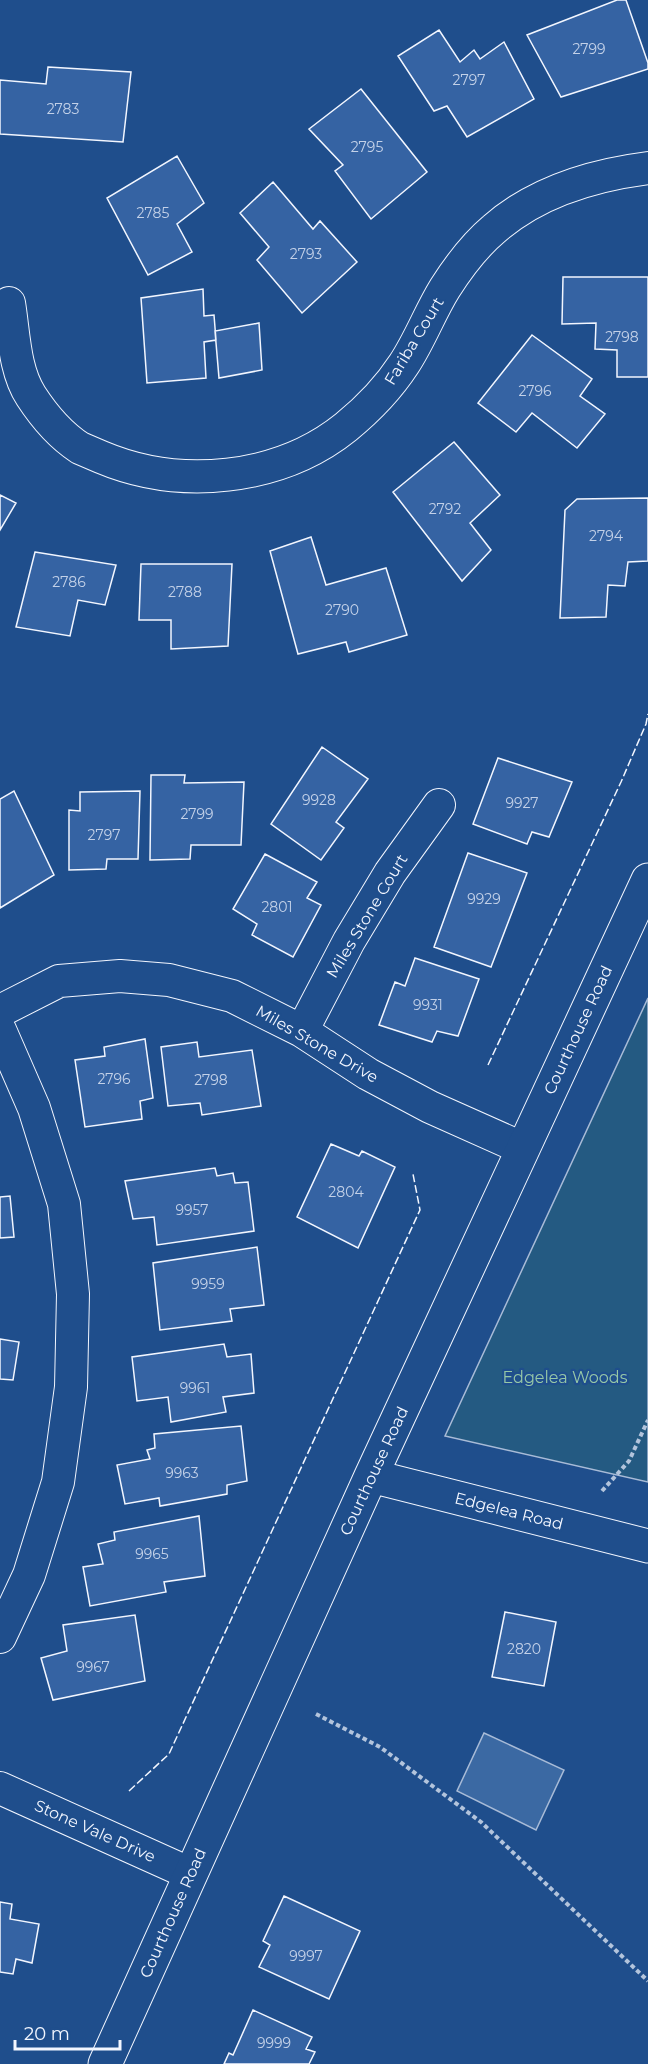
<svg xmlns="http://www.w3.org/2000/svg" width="648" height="2064" font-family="Montserrat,sans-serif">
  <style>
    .green { fill: #245a82; stroke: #a8bbd7; stroke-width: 1.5 }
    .water { fill: #3b69a3; stroke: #a8bbd7; stroke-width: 1.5 }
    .building { fill: #3563a3; stroke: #f2f6ff; stroke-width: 1.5 }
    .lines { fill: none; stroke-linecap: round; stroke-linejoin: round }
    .street-casing { stroke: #f2f6ff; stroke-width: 34 }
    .secondary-casing { stroke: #f2f6ff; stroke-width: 35 }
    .path { stroke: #b3c4dc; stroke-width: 4; stroke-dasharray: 4.5 3; stroke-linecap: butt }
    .street { stroke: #1f4e8c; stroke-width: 32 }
    .secondary { stroke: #1f4e8c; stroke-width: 33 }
    .fence { stroke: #f2f6ff; stroke-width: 1.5; stroke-dasharray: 8 3; stroke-linecap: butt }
    .labels { text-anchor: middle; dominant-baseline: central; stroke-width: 4.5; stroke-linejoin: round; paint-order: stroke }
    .number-label { font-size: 14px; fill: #c3d1e8 }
    .street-label { font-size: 16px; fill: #f2f6ff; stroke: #1f4e8c }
    .park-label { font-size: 16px; fill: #97c8a6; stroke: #1f4e8c }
  </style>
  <rect width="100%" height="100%" fill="#1f4e8c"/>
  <path class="green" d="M648,998V1482L445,1436Z"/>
  <path class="water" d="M484,1733L564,1770L536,1830L457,1791Z"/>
  <path class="building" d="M617,0H626L648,63V69L561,97L527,35Z
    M439,30L460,62L474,50L480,59L504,42L534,99L467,137L447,106L434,111L398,56Z
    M48,67L131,72L123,142L0,134V80L46,84Z
    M361,89L427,172L371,219L335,171L343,165L309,129Z
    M177,156L204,203L177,224L192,252L148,275L107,198Z
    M273,182L313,229L320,221L357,262L302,313L257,260L269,247L240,213Z
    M563,277H648V377H617V350L595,349L596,323L562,324Z
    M203,289L204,316L214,315L216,340L204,342L206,378L147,383L141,298Z
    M259,323L262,370L219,378L215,331Z
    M532,335L592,379L580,396L605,414L577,448L532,413L516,432L478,403Z
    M454,442L500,495L470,523L491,550L462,581L393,492Z
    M0,495L16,503L0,530Z
    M648,498V561L628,562L625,586L608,585L606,617L560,618L565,510L577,499Z
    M311,537L326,585L386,568L407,635L349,652L346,642L298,654L270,551Z
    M35,552L116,565L105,605L78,600L70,636L16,627Z
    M141,564H232L228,646L171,649V620H139Z
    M322,747L368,779L336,822L344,828L321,860L271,824Z
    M498,758L572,782L549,837L532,832L527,844L473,824Z
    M151,775H185L184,783L244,782L241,845H191L190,859L150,860Z
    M14,791L54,875L0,908V799Z
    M140,791L138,859H107L106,869L69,870V810L80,811V792Z
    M468,853L527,873L491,967L434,947Z
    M265,854L317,882L307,898L321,905L293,957L252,935L257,924L233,909Z
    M415,958L479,979L458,1036L437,1031L432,1042L379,1025L395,982L405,986Z
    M145,1039L153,1098L140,1101L142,1119L85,1127L75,1060L105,1056L104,1047Z
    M197,1042L199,1057L252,1050L261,1106L202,1115L200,1103L168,1106L161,1047Z
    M331,1144L359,1156L362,1151L395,1167L358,1248L297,1217Z
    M215,1168L217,1176L233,1173L235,1183L248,1182L254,1231L157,1245L154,1217L133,1219L125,1181Z
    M10,1196L14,1237L0,1238V1197Z
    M257,1247L264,1305L230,1309L232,1321L160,1330L153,1263Z
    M0,1339L19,1342L13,1380L0,1379Z
    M224,1344L227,1357L251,1354L254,1393L223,1397L226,1412L171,1422L168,1397L137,1401L132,1357Z
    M241,1426L247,1481L227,1485V1494L160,1506L159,1498L125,1504L117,1465L150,1459L147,1450L155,1448L154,1434Z
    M199,1516L205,1576L164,1582L166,1592L90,1606L83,1567L103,1564L98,1544L115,1540L114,1532Z
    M505,1612L556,1622L544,1686L492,1677Z
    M135,1615L145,1681L53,1700L41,1658L67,1651L63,1625Z
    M284,1896L360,1931L329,1999L259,1967L270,1945L263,1941Z
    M0,1902L12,1904L10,1919L39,1924L32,1963L16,1959L13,1974L0,1972Z
    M253,2010L312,2037L306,2049L315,2052L309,2064H224L229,2053L233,2055Z"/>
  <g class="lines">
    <g class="street-casing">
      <path id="street" d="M9,303C14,333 14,370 31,396C44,416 60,435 80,448C87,451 94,454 101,457C179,490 279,481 346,427C368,409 389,387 404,364C420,340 430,312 445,288C459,266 475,245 494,229C537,191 593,175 648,168
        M0,1011L59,981L120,976L169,980L232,996L302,1031L368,1074L430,1107L522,1148
        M0,1030L34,1108L64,1204L73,1294L71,1387L58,1482L29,1575L0,1637
        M302,1031L349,941L390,873L439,805
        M0,1788L191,1874"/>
    </g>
    <g class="secondary-casing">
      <path id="secondary" d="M371,1476L648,1546
        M105,2064L371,1476L648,880"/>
    </g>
    <path class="path" d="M602,1491L629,1461L648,1420
      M316,1714L380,1747L481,1822L648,1981"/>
    <use href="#street" class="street"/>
    <use href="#secondary" class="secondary"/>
    <path class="fence" d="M488,1065L621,782L646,724L648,714
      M129,1791L169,1754L420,1210L413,1174"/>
  </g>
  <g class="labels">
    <g class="number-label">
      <text x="589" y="49">2799</text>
      <text x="469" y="80">2797</text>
      <text x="63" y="109">2783</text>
      <text x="367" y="147">2795</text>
      <text x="153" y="213">2785</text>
      <text x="306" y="254">2793</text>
      <text x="622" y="337">2798</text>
      <text x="535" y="391">2796</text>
      <text x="445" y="509">2792</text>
      <text x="606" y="536">2794</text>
      <text x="69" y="582">2786</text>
      <text x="185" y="592">2788</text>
      <text x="342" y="610">2790</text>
      <text x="319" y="800">9928</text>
      <text x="522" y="803">9927</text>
      <text x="197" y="814">2799</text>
      <text x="104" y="835">2797</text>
      <text x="484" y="899">9929</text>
      <text x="277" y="907">2801</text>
      <text x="428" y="1005">9931</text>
      <text x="114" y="1079">2796</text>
      <text x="211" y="1080">2798</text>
      <text x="346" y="1192">2804</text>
      <text x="192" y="1210">9957</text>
      <text x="208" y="1284">9959</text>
      <text x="195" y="1388">9961</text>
      <text x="182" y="1473">9963</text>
      <text x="152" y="1554">9965</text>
      <text x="524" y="1649">2820</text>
      <text x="93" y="1667">9967</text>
      <text x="306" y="1956">9997</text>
      <text x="274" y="2043">9999</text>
    </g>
    <g class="street-label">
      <text transform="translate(414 341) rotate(-59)">Fariba Court</text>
      <text transform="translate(367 916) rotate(-59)">Miles Stone Court</text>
      <text transform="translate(578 1030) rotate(-65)">Courthouse Road</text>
      <text transform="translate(317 1044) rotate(30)">Miles Stone Drive</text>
      <text transform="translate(374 1471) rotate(-65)">Courthouse Road</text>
      <text transform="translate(509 1511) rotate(14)">Edgelea Road</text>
      <text transform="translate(95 1831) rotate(24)">Stone Vale Drive</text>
      <text transform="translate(173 1913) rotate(-66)">Courthouse Road</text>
    </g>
    <g class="park-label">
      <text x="565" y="1377">Edgelea Woods</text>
    </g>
  </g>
  <path d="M15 2040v9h105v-9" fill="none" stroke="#f2f6ff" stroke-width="3"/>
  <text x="24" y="2040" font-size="18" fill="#f2f6ff" stroke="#1f4e8c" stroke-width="4.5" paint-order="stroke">20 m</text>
</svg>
